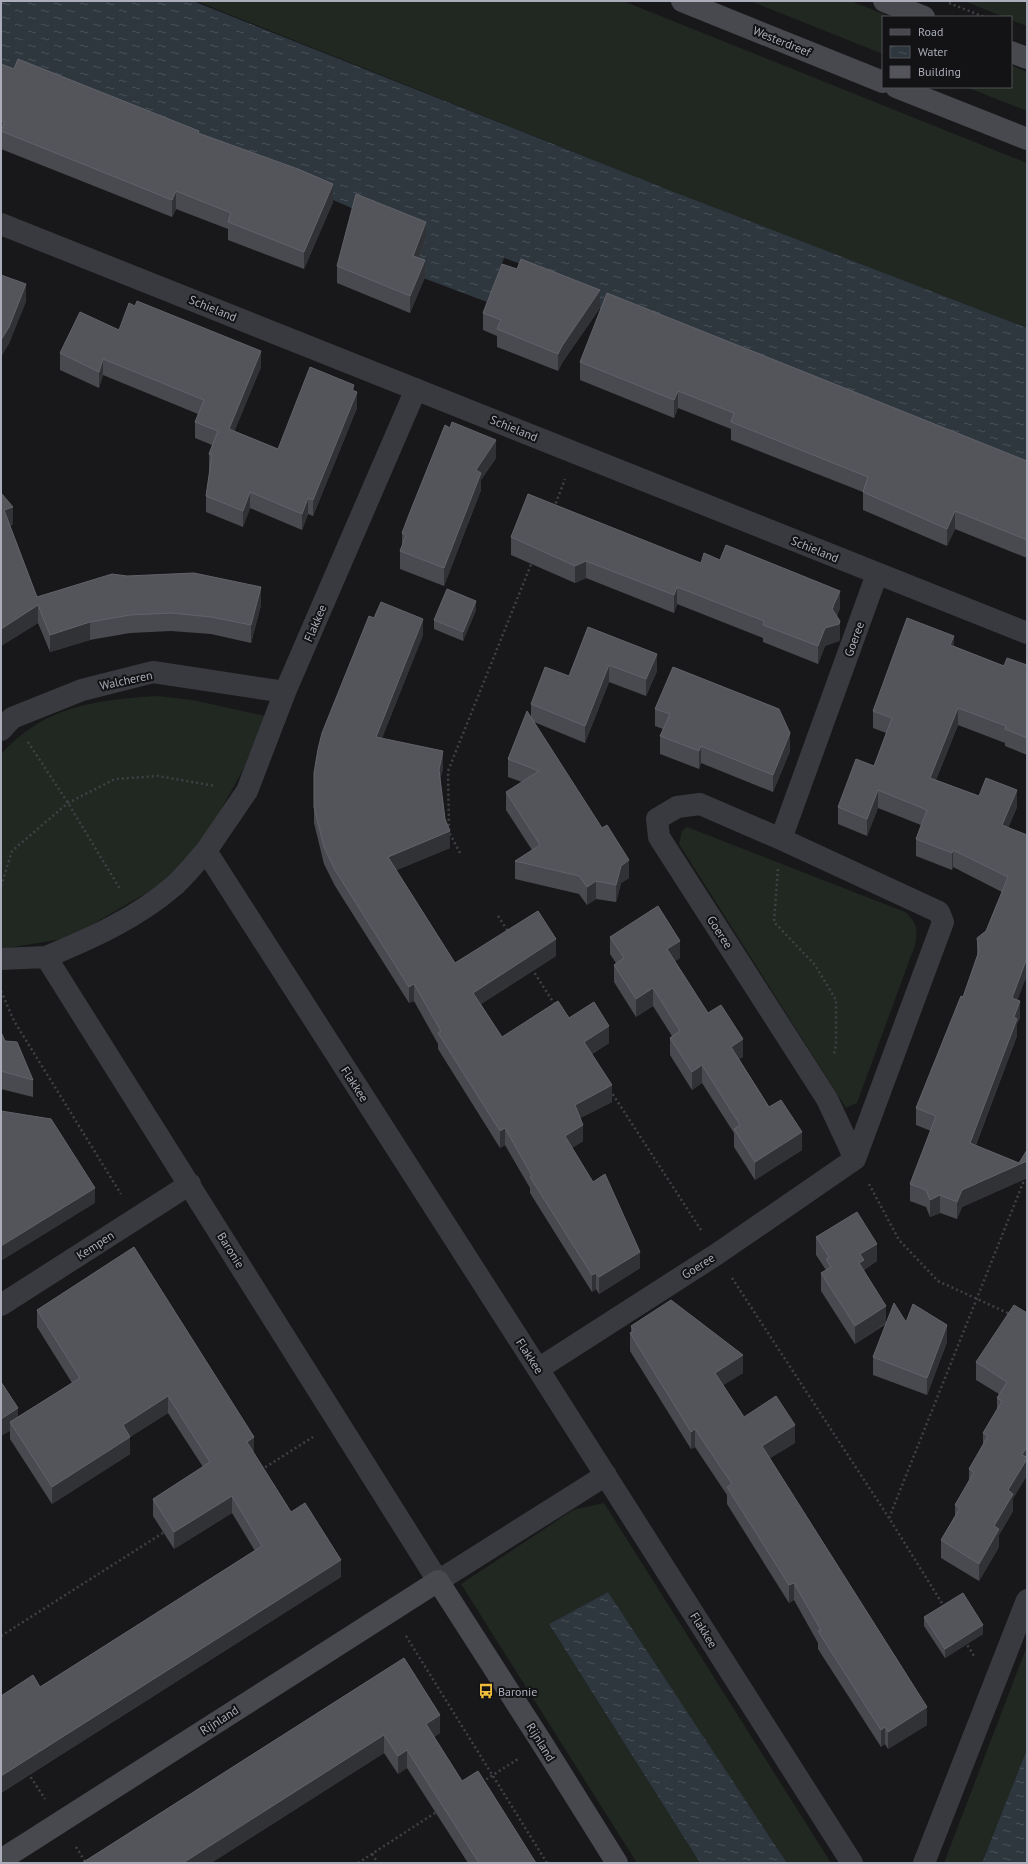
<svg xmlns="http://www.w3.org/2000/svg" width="1028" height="1864" font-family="'PT Sans',sans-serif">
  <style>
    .grass { fill: #202821 }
    .water { fill: url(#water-ripples) }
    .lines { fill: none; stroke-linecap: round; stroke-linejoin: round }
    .path { stroke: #3f4146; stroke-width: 2.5; stroke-dasharray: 2 3; stroke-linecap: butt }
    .street { stroke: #393a3f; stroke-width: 22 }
    .secondary { stroke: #47494f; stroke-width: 22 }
    .wall { fill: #494a4f }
    .shaded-wall { fill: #313235 }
    .building { fill: #54555b; stroke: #62636a }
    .labels { text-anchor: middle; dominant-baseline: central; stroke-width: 4; stroke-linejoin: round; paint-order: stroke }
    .street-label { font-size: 12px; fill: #abaeba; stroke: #131315 }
    .poi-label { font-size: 12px; fill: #abaeba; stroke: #131315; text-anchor: start }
  </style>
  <defs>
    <pattern id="water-ripples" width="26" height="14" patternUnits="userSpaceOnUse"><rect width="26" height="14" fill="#2e363e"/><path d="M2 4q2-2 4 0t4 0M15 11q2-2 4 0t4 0" fill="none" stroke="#4a5158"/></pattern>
  </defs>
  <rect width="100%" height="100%" fill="#18181a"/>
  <path class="grass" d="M196,1H623L1027,163V328L669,190Z
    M750,1H851L891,17H883V54Z
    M964,1H1027V26L1011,20V17H1004Z
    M1011,65L1027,72V111L966,87H1011Z
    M156,696L193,700L265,716L243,770L199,849L160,885L69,938L1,949V754C44,706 96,700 156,696Z
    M687,827L905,912C917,922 918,930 915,945L857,1103L846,1108L679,844L682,831Z
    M604,1503L831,1863H787L608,1592L549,1624L700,1863H637L461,1584L573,1510Z
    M1027,1646V1749L982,1863H944Z"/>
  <path class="water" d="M1,1H193L669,190L1027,328V471L697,348L518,276L521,264L504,258L487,302L410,273L424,240L299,185L1,70Z
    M608,1592L787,1863H700L549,1624Z
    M1027,1749V1863H982Z"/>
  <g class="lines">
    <path class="path" d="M949,3L984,17
      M554,508L565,479
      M28,742L68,803L120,889
      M460,853L449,832L448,771L532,562
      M778,869L774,922L815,965L836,1000V1044L834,1055
      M1,886L12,851L68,803L115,779L158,776L215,786
      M498,916L509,933
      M532,969L555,1005
      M1,991L14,1021L121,1194
      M610,1090L701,1230
      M869,1184L899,1240L938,1281L1012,1315
      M732,1278L889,1518L945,1608
      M261,1470L313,1437
      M889,1518L1027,1173
      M1,1636L166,1531
      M406,1636L547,1863
      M965,1641L974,1656
      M28,1773L45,1799
      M482,1782L518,1759
      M76,1847L86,1863
      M372,1854L378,1863
      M358,1863L438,1811"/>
    <path class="street" d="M1,224L1027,633
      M416,389L285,692L247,791L206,851L538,1369L852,1863
      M1,730L12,718L82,690L153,672L285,692
      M700,804L781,839L939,912L943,922L855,1159L827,1099L659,837L657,819L677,807Z
      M781,839L877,574
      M46,957C92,938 137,918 175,885C186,875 196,862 206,851
      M1,959L46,957L438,1581L606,1475
      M1,1305L190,1184
      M538,1369L717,1254L855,1159
      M924,1863L1027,1600"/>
    <path class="secondary" d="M682,1L883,82
      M884,1L924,17
      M1011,52L1027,58
      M896,87L1027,139
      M1,1860L438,1581L542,1743L617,1863"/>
  </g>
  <path class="wall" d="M1,64L199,134L333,202L304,269L228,240V229L176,209L172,217L1,149Z
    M426,239L419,258L425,277L410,313L337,283V266Z
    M600,308L562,363L558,371L497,347V336L483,330V313Z
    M119,330L261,367L234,431L278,449L354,391L357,408L313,516L308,514L302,530L250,508L243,527L206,512V496L210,470H209V454L212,445L195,438V422L198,414L103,375L99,388L60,370V353Z
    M580,362L1027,461V558L955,529L947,546L863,510V492L731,440V429L678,408L674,418L580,380Z
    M496,458L481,480V490L444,586L400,569V551L402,547V533Z
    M1,493L13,524L10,526L37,597L261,605L251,643L211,634L171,631L130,633L90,640L50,652L38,623L1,646Z
    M511,537L701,563L840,608L837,616L840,639L839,641L825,646L818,664L763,642V638L677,604L674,613L586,578L575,583L511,555Z
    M476,610L463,641L434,629V620Z
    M588,627L657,671L646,696L609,682L585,743L534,722L629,878L621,883L616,902L596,899L587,905L579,894L515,879V861L532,850L506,810V792L522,782L508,777V759L531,717V704L569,676Z
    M423,635L382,738L443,768L440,780L445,819L450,848L396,870L455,963L556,956L481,1004L502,1037L569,1018L609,1043L592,1054L612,1102L580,1118L583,1141L572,1148L640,1268L599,1294L596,1289L592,1292L530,1193V1188L505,1145L500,1148L438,1049V1044L414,1001L409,1003L335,886L324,864L314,823V773Z
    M954,646L1004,666L1027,665V755L1005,746V743L958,725L936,780L979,796L1017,807L1008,828L1027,835V975L1017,1000L1020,1018L1017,1024V1036L976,1145L1027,1178L962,1207L957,1219L940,1213L930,1217L926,1207L910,1201V1184L931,1131L916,1125V1108L963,997L977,956V938L986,931L1002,892L953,867L952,870L916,856V839L921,825L878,808L867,836L838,824V807L874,766L886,733L873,728V711Z
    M655,709L790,751L773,792L701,763L699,769L660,754V736L663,729L655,726Z
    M610,937L680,958L675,961L708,1013L743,1057L739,1059L769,1107L802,1150L755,1180L734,1147V1133L702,1083L692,1090L670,1055V1038L672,1036L653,1006L636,1017L614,982V965L616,963L610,954Z
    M1,1032L5,1041L33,1080V1097L1,1089Z
    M816,1237L877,1261L864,1270L886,1322H906L947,1342L927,1395L873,1375V1357L886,1324L855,1344L821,1291V1273L826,1270L816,1255Z
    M37,1310L254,1454L291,1512L341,1577L1,1793V1696L40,1687L255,1551L232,1513L174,1549L153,1516V1499L203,1467L168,1413L130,1437V1454L52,1504L10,1439V1431L1,1382L18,1417L72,1383L37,1327Z
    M1027,1313L1013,1499V1511L999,1535V1547L979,1581L941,1558V1540L955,1516V1505L969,1482V1469L983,1445V1433L997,1410V1398L999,1394L976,1380V1362Z
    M631,1326L743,1373L723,1385L744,1417L795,1443L770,1458L927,1725L888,1749L885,1744L881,1747L818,1649V1643L794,1600L789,1603L727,1504V1495L695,1447L691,1449L630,1351V1333H631Z
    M924,1617L983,1634L945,1658L924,1626Z
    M404,1658L440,1733L434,1737L462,1781L536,1863H468L407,1768L398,1774L384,1753L211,1863Z"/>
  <path class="shaded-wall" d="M333,184V202L304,269V252Z
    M176,191V209L172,217V200Z
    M426,222V239L413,273V256Z
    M425,260V277L410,313V296Z
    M26,284V302L9,344L1,357V340Z
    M600,290V308L562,363L558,371V354L562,346Z
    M261,351V367L229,445V429Z
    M103,359V375L99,388V372Z
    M354,385V399L357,392V408L313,516V500Z
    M678,391V408L674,418V400Z
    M496,440V458L481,480V490L444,586V568L476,470Z
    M250,492V508L243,527V511Z
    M308,498V514L302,530V514Z
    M13,507V524L4,528V510Z
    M955,511V529L947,546V529Z
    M586,561V578L575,583V566Z
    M261,587V605L251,643V625Z
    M677,587V604L674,613V595Z
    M840,591V608L832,626L840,621V639L839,641L825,646L818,664V646Z
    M476,601V610L463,641V632Z
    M38,605V623L1,646V629Z
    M423,619V635L376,753V737Z
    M90,622V640L50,652V635Z
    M954,636V653L950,645Z
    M657,654V671L646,696V679Z
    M609,665V682L585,743V726Z
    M958,708V725L930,795V778Z
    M790,733V751L773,792V775Z
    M701,746V763L699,769V751Z
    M443,751V768L439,786V770Z
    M878,790V808L867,836V819Z
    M1017,790V807L1002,842V825Z
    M450,831V848L388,874V857Z
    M953,850V867L952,870V853Z
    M629,860V878L621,883L616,902V885L621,866Z
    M596,881V899L587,905V887Z
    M556,939V956L473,1009V993Z
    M680,941V958L667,966V949Z
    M1027,958V975L1012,1015V998Z
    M414,984V1001L409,1003V987Z
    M653,988V1006L636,1017V999Z
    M1020,1001V1018L1017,1024V1036L970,1160V1143L1014,1017Z
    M609,1026V1043L584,1058V1042Z
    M743,1039V1057L731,1064V1047Z
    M702,1065V1083L692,1090V1072Z
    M612,1085V1102L575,1121V1105Z
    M583,1125V1141L565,1153V1136Z
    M505,1128V1145L500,1148V1131Z
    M802,1132V1150L755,1180V1162Z
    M1027,1161V1178L962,1207L957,1219V1202L962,1190Z
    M95,1188V1203L1,1261V1246Z
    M940,1195V1213L930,1217V1200Z
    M877,1244V1261L864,1270L859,1263L860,1254Z
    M640,1252V1268L599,1294V1277Z
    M596,1273V1289L592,1292V1275Z
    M886,1306V1323L855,1344V1326Z
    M947,1325V1342L927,1395V1378Z
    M743,1355V1373L715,1390V1373Z
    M168,1396V1413L130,1437V1454L52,1504V1487L123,1425Z
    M18,1408V1426L10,1422V1431L1,1436V1419Z
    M795,1425V1443L762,1463V1446Z
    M695,1429V1447L691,1449V1432Z
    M254,1437V1454L247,1459V1442Z
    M1027,1447V1476L1013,1499V1511L999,1535V1547L979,1581V1564L1022,1455Z
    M232,1496V1513L174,1549V1532Z
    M341,1560V1577L1,1793V1776Z
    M794,1583V1600L789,1603V1585Z
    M983,1625V1634L945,1658V1649Z
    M927,1707V1725L888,1749V1732Z
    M440,1715V1733L426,1742V1724Z
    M885,1727V1744L881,1747V1730Z
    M384,1735V1753L211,1863H183Z
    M407,1750V1768L398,1774V1756Z"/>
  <path class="building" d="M18,59L199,131L198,133L298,169L333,184L304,252L228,222L231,213L176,191L172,200L1,131L5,122L1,121V64L14,69Z
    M356,194L426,222L413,256L425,260L410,296L337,266Z
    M521,259L600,290L562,346L558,354L497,329L501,320L483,313L502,264L517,269Z
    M1,275L26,284L9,327L1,340Z
    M607,293L1027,461V540L955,511L947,529L863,492L868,477L731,422L734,413L678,391L674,400L580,362Z
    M137,301L261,351L229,429L278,449L310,367L354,385L352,390L357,392L313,500L308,498L302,514L250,492L243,511L206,496L212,455L209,454L218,431L195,422L204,400L103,359L99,372L60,353L80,312L119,330L129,303L135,306Z
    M452,422L496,440L476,470L481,473L444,568L400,551L406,535L402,533L410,512L445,425L450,428Z
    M1,493L13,507L4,510L37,597L112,574L127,576L194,573L261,587L251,625L211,617L171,613L130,615L90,622L50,635L38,605L1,629Z
    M528,494L701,563L704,553L720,560L726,545L840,591L832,609L840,621L839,624L825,628L818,646L763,625L764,621L677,587L674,595L586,561L575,566L511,537Z
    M447,589L476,601L463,632L434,620Z
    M381,602L423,619L376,737L443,751L439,770L445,819L450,831L388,857L455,963L538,911L556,939L473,993L502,1037L558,1001L569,1018L594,1002L609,1026L584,1042L612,1085L575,1105L583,1125L565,1136L593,1182L605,1174L640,1252L599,1277L596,1273L592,1275L530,1177L532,1176L505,1128L500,1131L438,1033L441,1031L414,984L409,987L335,870L324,847L314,807V773L318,749L322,733L369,616L374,618Z
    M907,618L954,636L950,645L1004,666L1007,658L1027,665V738L1005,729L1006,726L958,708L930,778L979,796L986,778L1017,790L1002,825L1027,835V958L1012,998L1020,1001L1014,1017L1017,1019L970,1143L1019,1163L1027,1150V1161L962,1190L957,1202L940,1195L930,1200L926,1190L910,1184L936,1116L916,1108L961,996L963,997L979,951L977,938L986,931L1008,877L953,850L952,853L916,839L927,810L878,790L867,819L838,807L856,759L874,766L892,718L873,711Z
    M588,627L657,654L646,679L609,665L585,726L531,704L545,667L569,676Z
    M673,667L779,709L790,733L773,775L701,746L699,751L660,736L670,714L655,709Z
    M527,711L602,828L607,825L629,860L621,866L616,885L596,881L587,887L579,876L515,861L540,845L506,792L539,771L508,759Z
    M658,906L680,941L667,949L708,1013L721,1005L743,1039L731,1047L769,1107L781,1100L802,1132L755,1162L734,1129L740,1125L702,1065L692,1072L670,1038L680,1031L653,988L636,999L614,965L624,958L610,937Z
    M1,1032L5,1041L17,1042L33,1080L1,1071Z
    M1,1111L51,1119L95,1188L1,1246Z
    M857,1212L877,1244L860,1254L864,1260L859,1263L886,1306L855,1326L821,1273L831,1267L826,1259L829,1257L816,1237Z
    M134,1247L254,1437L247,1442L291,1512L305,1503L341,1560L1,1776V1696L33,1675L40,1687L262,1546L232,1496L174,1532L153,1499L210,1462L168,1396L123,1425L130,1437L52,1487L10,1422L80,1378L37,1310Z
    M671,1300L743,1355L715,1373L744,1417L776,1396L795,1425L762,1446L927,1707L888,1732L885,1727L881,1730L818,1631L821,1630L794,1583L789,1585L727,1487L732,1484L695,1429L691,1432L630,1333L634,1331L631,1326Z
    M894,1303L906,1322L913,1304L947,1325L927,1378L873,1357Z
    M1014,1305L1027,1313V1447L1022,1455L1027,1457V1459L1008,1490L1013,1494L994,1526L999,1529L979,1564L941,1540L960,1508L955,1505L974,1472L969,1469L988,1436L983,1433L1002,1401L997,1398L1007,1382L976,1362Z
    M1,1382L18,1408L1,1419Z
    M963,1593L983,1625L945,1649L924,1617Z
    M404,1658L440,1715L426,1724L462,1781L478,1771L536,1863H479L407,1750L398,1756L384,1735L183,1863H82Z"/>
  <defs>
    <g id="bus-bare" transform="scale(1.2)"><path d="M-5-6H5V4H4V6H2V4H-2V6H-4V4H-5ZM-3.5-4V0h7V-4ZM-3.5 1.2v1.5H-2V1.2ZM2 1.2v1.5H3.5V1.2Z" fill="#efbd3b" stroke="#131315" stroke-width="2.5" paint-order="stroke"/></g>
  </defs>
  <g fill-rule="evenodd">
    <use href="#bus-bare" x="486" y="1691"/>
  </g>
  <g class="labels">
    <g class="street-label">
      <text transform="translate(782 41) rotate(22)">Westerdreef</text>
      <text transform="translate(213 308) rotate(22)">Schieland</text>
      <text transform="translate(514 428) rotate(22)">Schieland</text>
      <text transform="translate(815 549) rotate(22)">Schieland</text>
      <text transform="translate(315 623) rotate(-67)">Flakkee</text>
      <text transform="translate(854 639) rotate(-70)">Goeree</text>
      <text transform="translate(126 680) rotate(-12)">Walcheren</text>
      <text transform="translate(720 932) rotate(57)">Goeree</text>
      <text transform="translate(355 1084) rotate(57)">Flakkee</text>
      <text transform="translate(95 1245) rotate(-33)">Kempen</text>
      <text transform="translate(231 1250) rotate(58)">Baronie</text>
      <text transform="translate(698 1266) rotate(-33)">Goeree</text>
      <text transform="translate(530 1356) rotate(57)">Flakkee</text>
      <text transform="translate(704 1630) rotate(58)">Flakkee</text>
      <text transform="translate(219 1720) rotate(-33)">Rijnland</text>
      <text transform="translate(541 1742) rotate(58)">Rijnland</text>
    </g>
    <g class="poi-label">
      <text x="498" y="1691">Baronie</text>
    </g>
  </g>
  <rect width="1028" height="1864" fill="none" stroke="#abaeba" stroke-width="4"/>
  <rect x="882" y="16" width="130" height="72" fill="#131315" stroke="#505157"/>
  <rect x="890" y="29" width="20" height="6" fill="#47494f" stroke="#505157"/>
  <text x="918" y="36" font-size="12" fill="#abaeba">Road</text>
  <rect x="890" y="46" width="20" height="12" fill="url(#water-ripples)" stroke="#505157"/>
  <text x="918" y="56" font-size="12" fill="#abaeba">Water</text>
  <rect x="890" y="66" width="20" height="12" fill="#54555b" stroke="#505157"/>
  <text x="918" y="76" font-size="12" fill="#abaeba">Building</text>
</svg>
